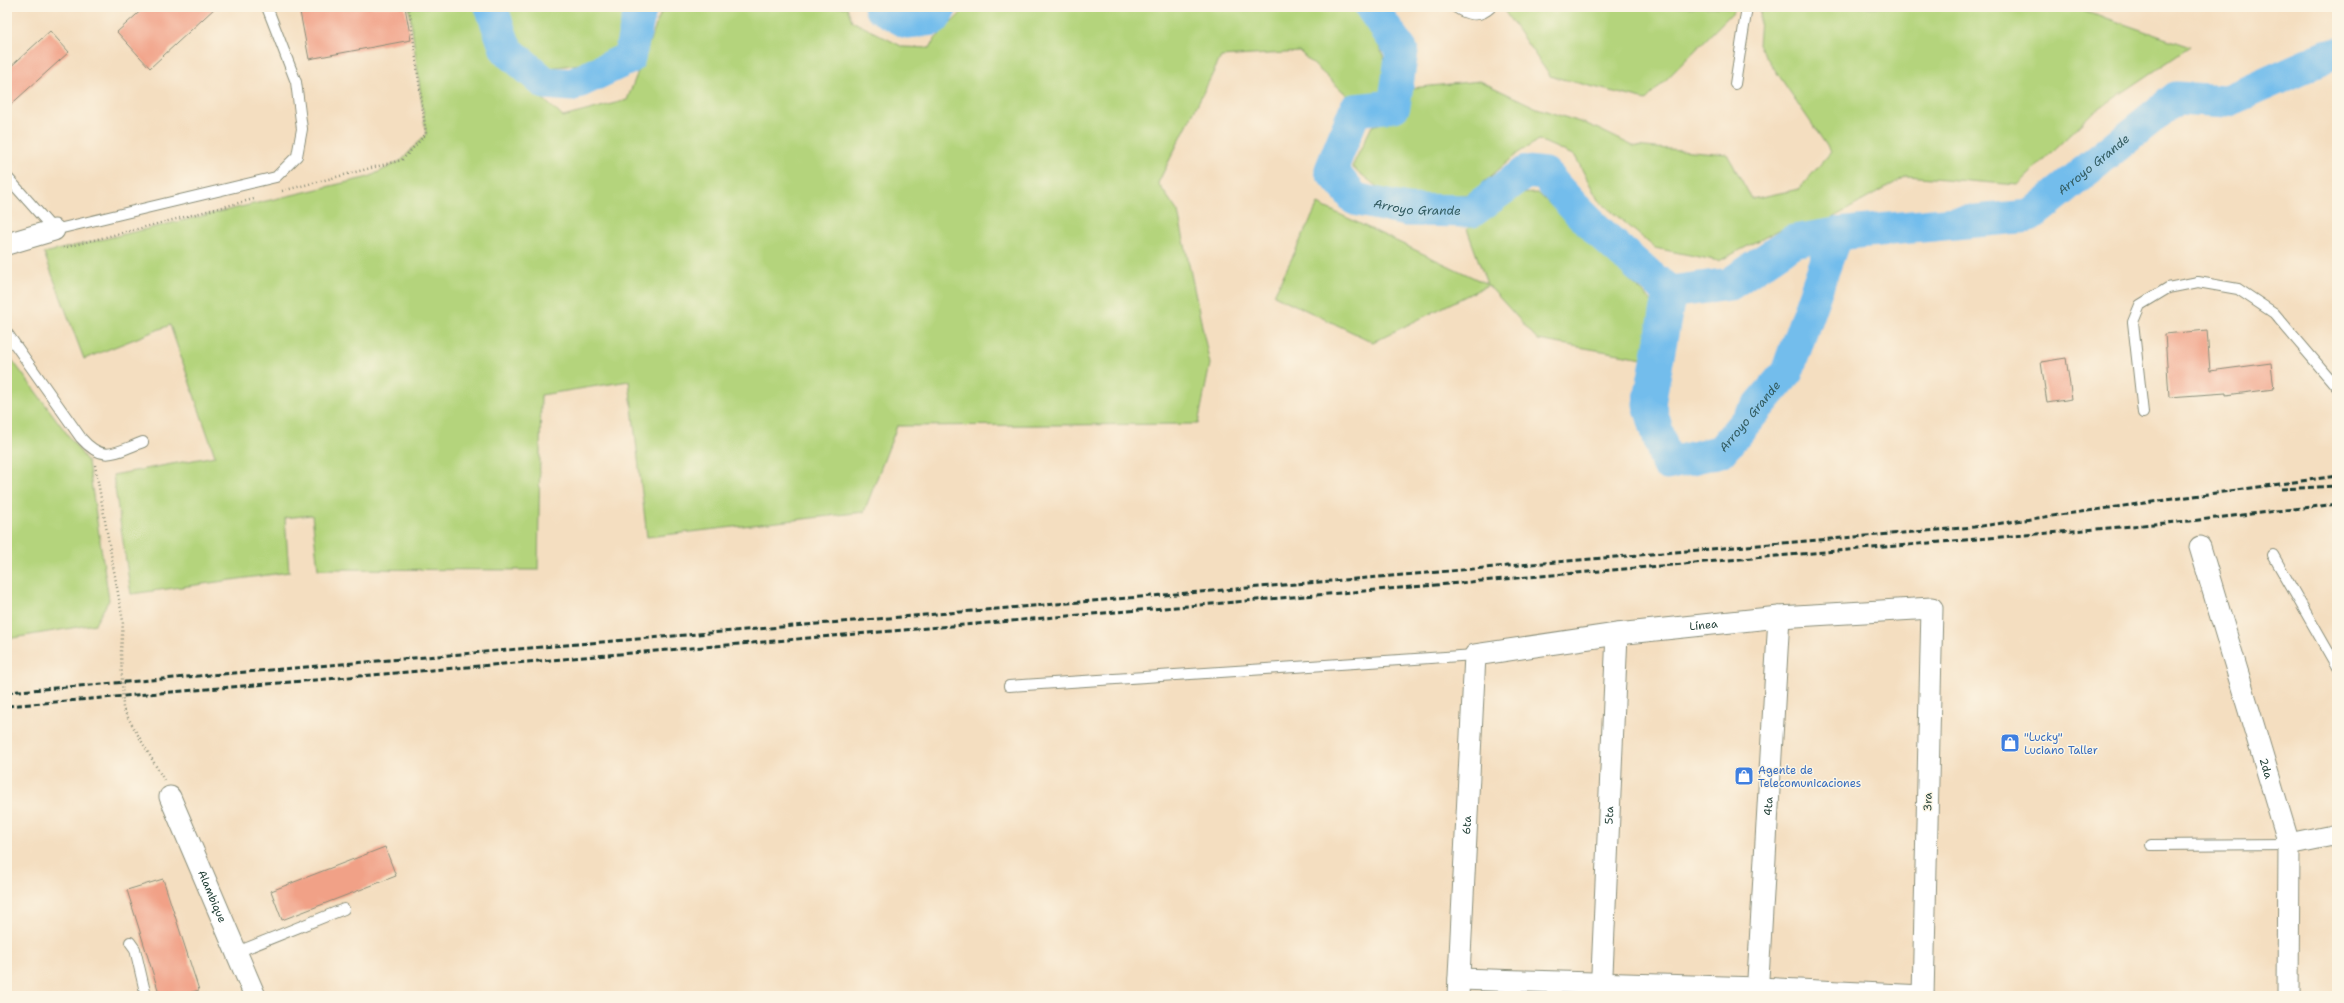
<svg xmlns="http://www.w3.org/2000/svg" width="2344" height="1003" font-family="'Shantell Sans',sans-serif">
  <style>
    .green { fill: #b4d47c; stroke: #6a8858 }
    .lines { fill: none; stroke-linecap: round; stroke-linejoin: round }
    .river { stroke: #73bdec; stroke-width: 33 }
    .building { fill: #f1a187 }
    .lane-casing { stroke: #8a8e7a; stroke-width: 12 }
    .street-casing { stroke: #8a8e7a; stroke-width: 23 }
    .path { stroke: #8a8e7a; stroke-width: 2.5; stroke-dasharray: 1 3; stroke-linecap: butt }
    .lane { stroke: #fff; stroke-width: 10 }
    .street { stroke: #fff; stroke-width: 21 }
    .rail { stroke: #1f3d34; stroke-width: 3; stroke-dasharray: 6 3; stroke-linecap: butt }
    .labels { text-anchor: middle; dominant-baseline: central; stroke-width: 3; stroke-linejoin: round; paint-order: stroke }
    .street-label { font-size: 11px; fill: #1f3d34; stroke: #fcf5e5 }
    .shop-label { font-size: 11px; fill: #366cbe; stroke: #fcf5e5; text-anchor: start }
    .water-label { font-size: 12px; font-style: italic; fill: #345d62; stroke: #fcf5e5 }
  </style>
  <rect width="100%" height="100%" fill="#fcf5e5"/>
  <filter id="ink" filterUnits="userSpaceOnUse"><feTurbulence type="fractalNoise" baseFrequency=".025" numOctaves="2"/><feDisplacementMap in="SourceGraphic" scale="8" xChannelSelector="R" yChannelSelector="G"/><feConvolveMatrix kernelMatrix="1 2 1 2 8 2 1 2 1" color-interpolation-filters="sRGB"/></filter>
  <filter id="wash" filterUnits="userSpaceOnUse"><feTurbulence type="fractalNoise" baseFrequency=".012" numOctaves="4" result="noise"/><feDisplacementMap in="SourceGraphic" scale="16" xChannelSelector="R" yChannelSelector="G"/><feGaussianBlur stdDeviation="0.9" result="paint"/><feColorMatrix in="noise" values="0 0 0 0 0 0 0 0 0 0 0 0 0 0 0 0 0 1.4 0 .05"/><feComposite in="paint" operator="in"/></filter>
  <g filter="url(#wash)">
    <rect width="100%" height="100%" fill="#f4dec0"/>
    <path class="green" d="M409,7H481L494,54L563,117L627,100L663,7H847L852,21L903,47L930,48L935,39L967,7H1362L1385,60V100L1349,97L1300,52L1221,57L1158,183L1178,212L1210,364L1198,424L897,426L864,512L647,537L629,381L541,395L538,570L318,569L312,515L285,518L289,572L131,594L113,475L215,456L170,325L84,359L44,253L369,177L402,160L426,134Z
      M506,7H630L620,46L589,63L548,68L510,34Z
      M1507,7H1735L1734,11L1646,100L1550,76L1505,12Z
      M1761,7H2075L2190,47L2091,114L2018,185L1907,176L1825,222L1779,230L1719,261L1655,248L1598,200L1575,156L1539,140L1518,153L1470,194L1424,199L1381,190L1352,167L1372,126L1399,118L1411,88L1480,81L1537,108L1592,126L1633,146L1727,154L1752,199L1799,189L1831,152L1758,45Z
      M1538,193L1657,306L1649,359L1538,340L1488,285L1373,342L1274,295L1318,204L1487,284L1467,229L1513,194Z
      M7,353L88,462L109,600L95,624L7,639Z"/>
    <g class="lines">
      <g class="river">
        <path d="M491,7L506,49L545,83L572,85L629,58L641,7"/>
        <path d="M880,7L907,22L934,19L941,7"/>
        <path id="s1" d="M1371,7L1402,51L1394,106L1355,110L1331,170L1355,199L1406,210L1472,211L1526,172L1545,174C1581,218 1625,257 1670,292L1730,284L1793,241L1836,234L2030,216L2176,98L2227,101L2328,56L2337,54"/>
        <path id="s2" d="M1670,292L1649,404L1667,464L1721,451L1787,372L1836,234"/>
      </g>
    </g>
    <g id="blocks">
      <path class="building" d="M145,7H216L150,68L117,32Z
        M326,7H405L411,40L309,59L300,12Z
        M50,31L69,52L7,108V70Z
        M2207,330L2210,371L2271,363L2274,389L2226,395V393L2169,397L2165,334Z
        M2066,358L2072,399L2047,403L2041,362Z
        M385,847L396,876L282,920L271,891Z
        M163,879L199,990L179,996H160L127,890Z"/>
    </g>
  </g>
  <g filter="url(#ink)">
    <use href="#blocks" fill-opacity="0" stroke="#8a8e7a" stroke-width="1"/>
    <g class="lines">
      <g class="lane-casing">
        <path id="lane" d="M1455,7C1467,15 1479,19 1491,7
          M1735,84L1747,7
          M7,177L54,230L276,177L297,156L302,129L296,82L267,7
          M7,333L81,438C104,464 115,452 143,442
          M2143,413L2133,322L2140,305L2168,288L2198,282L2238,289L2274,313L2337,387
          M2273,555L2337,667
          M1009,686L1475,655
          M2151,845L2289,844
          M130,942L135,949L146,996
          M237,952L344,909"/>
      </g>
      <g class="street-casing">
        <g id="street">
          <path d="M7,244L54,230"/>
          <path id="s3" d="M2200,547L2289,844L2288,996"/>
          <path id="s4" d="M170,797L255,996"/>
          <path d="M2289,844L2337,834"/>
          <path d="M1459,979L1758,988L1923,996"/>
          <path id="s5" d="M1458,996L1475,655L1617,634L1779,617L1932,608L1923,996"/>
          <path id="s6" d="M1601,996L1617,634"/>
          <path id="s7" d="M1757,996L1779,617"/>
        </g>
      </g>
      <path class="path" d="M282,191L402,160L426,134L409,7
        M63,248L254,199
        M95,465L123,621L121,652L123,709L164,780"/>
      <use href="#lane" class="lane"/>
      <use href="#street" class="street"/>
      <path class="rail" d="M2281,489L2337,486
        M7,692L1974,527L2337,476
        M7,706L2190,521L2337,504"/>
    </g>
  </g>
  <defs>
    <g id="shop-square" transform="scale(1)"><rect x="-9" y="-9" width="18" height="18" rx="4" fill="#3f7fe0" stroke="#fcf5e5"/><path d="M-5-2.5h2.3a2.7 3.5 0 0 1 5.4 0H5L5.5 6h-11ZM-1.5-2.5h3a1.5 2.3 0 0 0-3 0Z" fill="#fff"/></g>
  </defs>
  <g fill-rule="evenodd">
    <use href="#shop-square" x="2010" y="743"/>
    <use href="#shop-square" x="1744" y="776"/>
  </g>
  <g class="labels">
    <g class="street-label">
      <text stroke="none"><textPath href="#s5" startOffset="572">Línea</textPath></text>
      <text stroke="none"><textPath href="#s3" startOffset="231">2da</textPath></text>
      <text transform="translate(1928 802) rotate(-89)">3ra</text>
      <text stroke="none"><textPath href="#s7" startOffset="190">4ta</textPath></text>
      <text stroke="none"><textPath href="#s6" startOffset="181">5ta</textPath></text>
      <text stroke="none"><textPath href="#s5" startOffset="171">6ta</textPath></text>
      <text stroke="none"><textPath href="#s4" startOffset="108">Alambique</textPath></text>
    </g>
    <g class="shop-label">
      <text x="2024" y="737">"Lucky"<tspan x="2024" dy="13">Luciano Taller</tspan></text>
      <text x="1758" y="770">Agente de<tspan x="1758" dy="13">Telecomunicaciones</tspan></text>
    </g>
    <g class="water-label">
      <text stroke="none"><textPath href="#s1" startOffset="1084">Arroyo Grande</textPath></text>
      <text stroke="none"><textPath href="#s1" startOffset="314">Arroyo Grande</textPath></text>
      <text stroke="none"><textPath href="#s2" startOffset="277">Arroyo Grande</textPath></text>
    </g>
  </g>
  <rect width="2344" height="1003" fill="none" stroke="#fcf5e5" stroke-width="24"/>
</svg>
